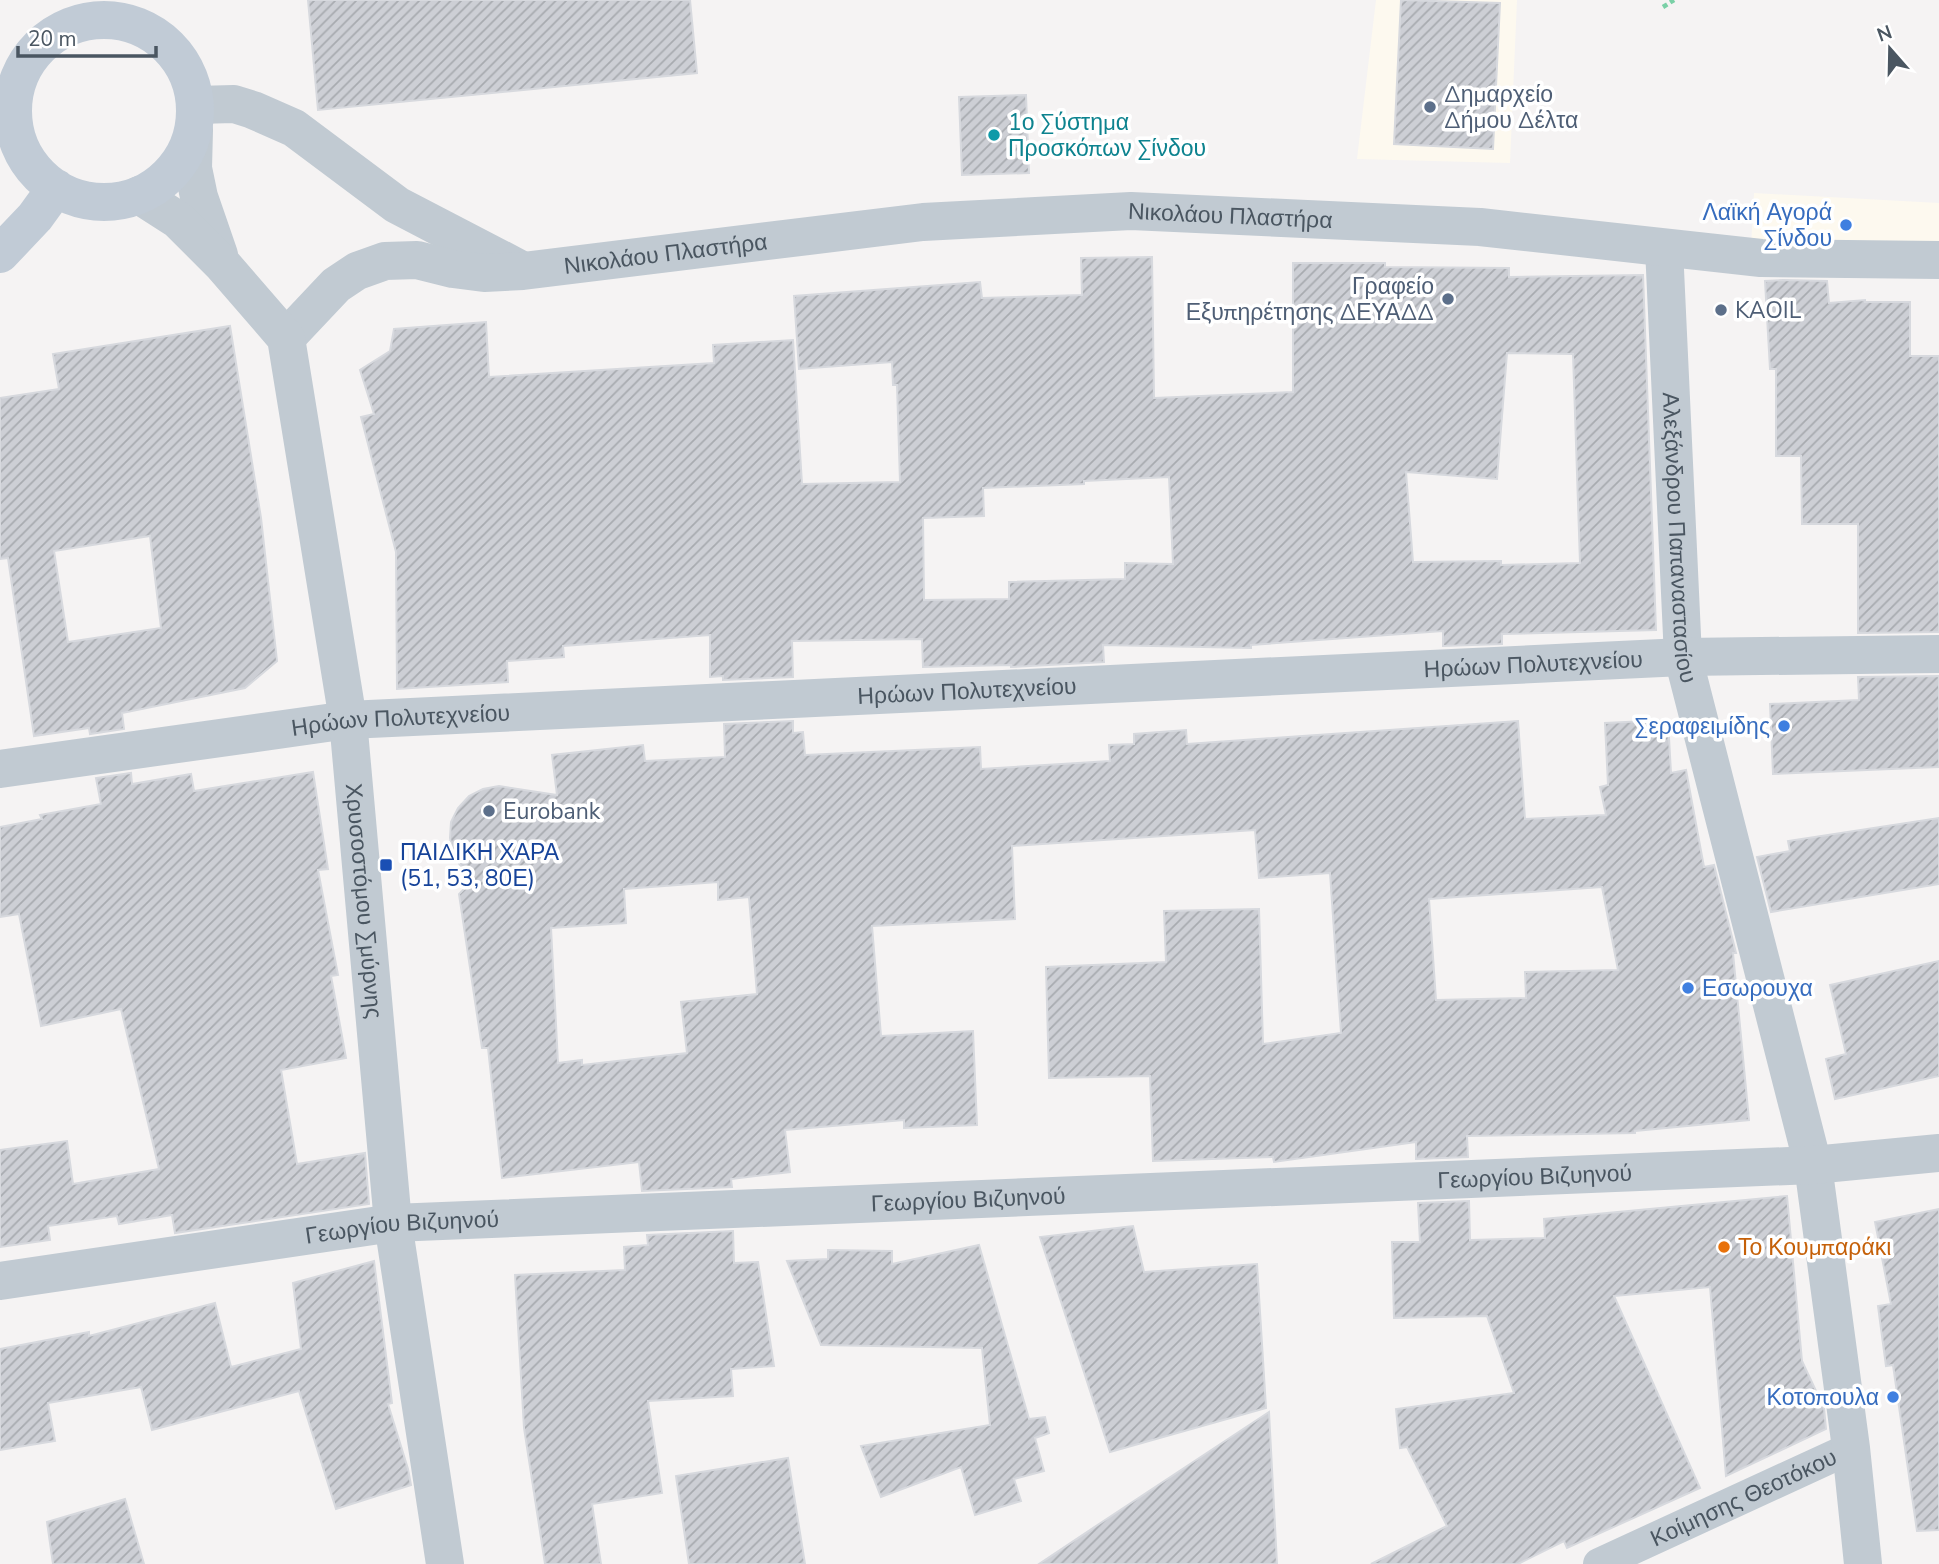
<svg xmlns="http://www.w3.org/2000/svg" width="1939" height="1564" font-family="'Nunito Sans',sans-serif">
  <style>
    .commercial { fill: #fdf9ef }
    .building { fill: url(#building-hatch); stroke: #d7d9de; stroke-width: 2; fill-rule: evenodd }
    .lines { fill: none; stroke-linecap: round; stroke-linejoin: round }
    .path { stroke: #7ad0a6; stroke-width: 4.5; stroke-dasharray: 5 3.5; stroke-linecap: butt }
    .pedestrian { stroke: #c1cad2; stroke-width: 32 }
    .minor { stroke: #c1cad2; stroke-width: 38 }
    .tertiary { stroke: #c1cad2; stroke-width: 38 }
    .secondary { stroke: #c1cbd6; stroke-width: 38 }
    .service-dot { fill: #5c6f8a; stroke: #fff; stroke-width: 2.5 }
    .culture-dot { fill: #0f9aa8; stroke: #fff; stroke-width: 2.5 }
    .shop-dot { fill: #3f7fe0; stroke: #fff; stroke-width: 2.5 }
    .transit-dot { fill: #1a4fb4; stroke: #fff; stroke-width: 2.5 }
    .food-dot { fill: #e8710a; stroke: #fff; stroke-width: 2.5 }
    .labels { text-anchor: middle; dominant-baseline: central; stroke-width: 7; stroke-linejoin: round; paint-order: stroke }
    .service-label { font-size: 23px; fill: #4e5e75; stroke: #fff; text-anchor: start }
    .culture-label { font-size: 23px; fill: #0d838f; stroke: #fff; text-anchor: start }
    .shop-label { font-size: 23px; fill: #366cbe; stroke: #fff; text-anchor: end }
    .street-label { font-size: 23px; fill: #4a5661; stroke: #fff }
    .transit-label { font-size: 23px; fill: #164399; stroke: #fff; text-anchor: start }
    .food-label { font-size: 23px; fill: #c56008; stroke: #fff; text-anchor: start }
  </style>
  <defs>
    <pattern id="building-hatch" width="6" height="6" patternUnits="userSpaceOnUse" patternTransform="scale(1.75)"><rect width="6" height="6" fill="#cdcfd5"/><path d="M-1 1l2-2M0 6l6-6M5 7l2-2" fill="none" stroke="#a8abb0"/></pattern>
  </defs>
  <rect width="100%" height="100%" fill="#f5f3f3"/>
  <path class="commercial" d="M1376,0H1517L1510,163L1357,159Z
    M1754,193L1939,203V256L1751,246Z"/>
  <path class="building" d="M308,0H690L697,73L318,110Z
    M1401,0L1500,3L1493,149L1394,144Z
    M1026,95L1029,173L962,175L959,97Z
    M1152,257L1154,398L1293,392V263H1385V267L1509,268V277L1643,275L1656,630L1502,634V644L1443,646V631L1251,645V648L1103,645L1104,662L1011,667V665L923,667L922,639L792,641L793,677L723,680V676L710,677V635L563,646L564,657L507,661L508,682L397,689L396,552L361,417L374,414L360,370L390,351L394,329L486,322L489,377L714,363L713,345L793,340L802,484L900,482L897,385H893L892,362L799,369L794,296L980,282L982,298L1082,295L1081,258ZM1507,353L1573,354L1580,563L1501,565V561L1413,562L1406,472L1497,479ZM1169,477L1173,564L1125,563V579L1009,582V599L924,600L923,518L984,516L983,488L1084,484V481Z
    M1783,280L1827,281L1829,303L1865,300V302H1910V356H1939V632L1858,633V524H1802L1801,456H1776V369H1770L1765,281Z
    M230,326L261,518L277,661L245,688L122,713L124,729L90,734L89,728L34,736L8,558L0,559V398L59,389L53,354ZM150,536L161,628L68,642L54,551Z
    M1939,676V767L1773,774L1770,704L1859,700L1858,677Z
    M1668,720L1671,773L1686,770L1704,867L1714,865L1736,953H1733L1749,1120L1635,1131V1133L1467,1136L1468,1157L1416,1159V1142L1274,1162L1273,1157L1153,1161L1150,1076L1049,1078L1046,967L1166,962L1164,911L1259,909L1263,1044L1341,1033L1330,873L1259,878L1255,830L1012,846L1015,919L872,926L881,1036L973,1031L977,1125L904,1128V1120L785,1130L790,1172L731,1179L732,1187L642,1191L639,1162L502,1178L488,1048H482L459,894L471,882L453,854L450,838L451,822L458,808L469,796L483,789L499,786L557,795L552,755L643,745L645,761L725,757L724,724L793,721V733L803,732L805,755L980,747L981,769L1110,761L1109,745L1134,744V734L1186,730L1187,744L1518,721L1525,819L1606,815L1600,787L1608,785L1605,723ZM718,882V900L749,897L757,994L681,1002L687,1053L582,1065V1060L558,1063L551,928L626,923L624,889ZM1602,887L1618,970L1525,972L1526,998L1436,1000L1429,899Z
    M313,772L328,869L318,870L338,975L331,976L346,1058L281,1070L297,1164L365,1153L369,1204L175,1233L172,1215L119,1224L117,1216L48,1226L50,1240L0,1247V1150L67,1141L73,1184L159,1169L121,1009L41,1026L19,914L0,917V827L42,819L40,815L101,804L96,778L131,773L132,784L191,774L194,791Z
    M1939,818V884L1771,912L1757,857L1790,851L1788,841Z
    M1939,961V1076L1835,1099L1826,1059L1846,1054L1830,985Z
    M1787,1196L1802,1361L1824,1408L1826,1429L1726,1476L1710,1287L1614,1296L1700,1488L1567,1548L1564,1541L1518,1564H1371L1447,1526L1407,1447L1400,1448L1396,1409L1514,1393L1487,1316L1394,1318L1392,1242H1420L1418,1203L1469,1201L1470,1240L1545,1238L1544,1219Z
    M1939,1209V1530L1917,1531L1893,1365L1886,1366L1878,1306L1891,1304L1875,1222Z
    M1133,1226L1144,1272L1257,1264L1266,1408L1110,1452L1040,1237Z
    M733,1231L734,1263L758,1262L774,1366L731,1369L733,1396L648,1401L662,1493L592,1504L601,1564H545L524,1428L515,1275L625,1270L624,1247L648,1245L647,1235Z
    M979,1245L1029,1419L1045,1417L1049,1433L1035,1438L1044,1471L1014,1479L1021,1501L975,1515L961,1467L881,1497L861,1446L990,1425L982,1348L821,1345L787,1261L828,1259V1250L892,1251V1264Z
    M374,1261L392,1403L388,1404L408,1469L411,1485L336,1509L299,1391L152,1430L141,1387L48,1403L55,1441L0,1450V1349L89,1332V1336L215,1303L231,1367L301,1349L293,1283Z
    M1269,1412L1277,1564H1039L1102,1522Z
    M788,1458L805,1564H689L676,1476Z
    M125,1499L144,1564H53L47,1522Z"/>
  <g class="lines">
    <path class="path" d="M1663,7L1674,0"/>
    <path class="pedestrian" id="s1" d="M1599,1564L1851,1448"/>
    <g class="minor">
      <path d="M196,105L234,104L253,110L294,128L397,205L518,268"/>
      <path id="s2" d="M1664,248L1683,657L1813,1165L1851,1448L1863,1564"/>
      <path id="s3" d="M286,338L336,285L357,271L385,261L417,260L453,269L484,273L523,271L923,222L1131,211L1480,227L1761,258L1939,260"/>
      <path id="s4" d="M0,769L348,720L1683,657L1939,654"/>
      <path id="s5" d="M0,1281L393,1223L1813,1165L1939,1153"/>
    </g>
    <g class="tertiary">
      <path d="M194,130L193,168L199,197L219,255"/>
      <path id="s6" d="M139,195L178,220L222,264L286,338L348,720L393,1223L445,1564"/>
    </g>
    <path class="secondary" d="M13 111a91 91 0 1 1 182 0a91 91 0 1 1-182 0Z
      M0,254L35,217L56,188"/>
  </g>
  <g class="service-dot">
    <circle cx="1430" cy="107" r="7"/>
    <circle cx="1448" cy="299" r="7"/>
    <circle cx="1721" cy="310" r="7"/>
    <circle cx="489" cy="811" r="7"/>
  </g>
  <circle class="culture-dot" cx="994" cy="135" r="7"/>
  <g class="shop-dot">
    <circle cx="1846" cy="225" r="7"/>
    <circle cx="1784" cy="726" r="7"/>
    <circle cx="1688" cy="988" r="7"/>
    <circle cx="1893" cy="1397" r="7"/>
  </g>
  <rect class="transit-dot" x="379" y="858" width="14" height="14" rx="3.5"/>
  <circle class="food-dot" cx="1724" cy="1247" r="7"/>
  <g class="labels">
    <g class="service-label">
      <text x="1444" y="94">Δημαρχείο<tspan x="1444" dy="26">Δήμου Δέλτα</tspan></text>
      <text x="1434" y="286" text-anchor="end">Γραφείο<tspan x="1434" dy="26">Εξυπηρέτησης ΔΕΥΑΔΔ</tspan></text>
      <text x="1735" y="310">KAOIL</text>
      <text x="503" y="811">Eurobank</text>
    </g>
    <g class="culture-label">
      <text x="1008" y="122">1ο Σύστημα<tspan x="1008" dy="26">Προσκόπων Σίνδου</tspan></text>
    </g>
    <g class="shop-label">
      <text x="1832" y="212">Λαϊκή Αγορά<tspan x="1832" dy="26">Σίνδου</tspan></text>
      <text x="1770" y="726">Σεραφειμίδης</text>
      <text x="1702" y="988" text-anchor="start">Εσωρουχα</text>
      <text x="1879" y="1397">Κοτοπουλα</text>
    </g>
    <g class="street-label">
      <text stroke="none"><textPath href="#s3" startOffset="978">Νικολάου Πλαστήρα</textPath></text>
      <text stroke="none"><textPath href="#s3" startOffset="411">Νικολάου Πλαστήρα</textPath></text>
      <text stroke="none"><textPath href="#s2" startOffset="290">Αλεξάνδρου Παπαναστασίου</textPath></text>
      <text stroke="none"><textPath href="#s4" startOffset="1538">Ηρώων Πολυτεχνείου</textPath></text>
      <text stroke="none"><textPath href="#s4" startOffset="971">Ηρώων Πολυτεχνείου</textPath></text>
      <text stroke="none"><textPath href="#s4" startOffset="404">Ηρώων Πολυτεχνείου</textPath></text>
      <text stroke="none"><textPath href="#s6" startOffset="775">Χρυσοστόμου Σμύρνης</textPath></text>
      <text stroke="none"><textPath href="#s5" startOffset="1540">Γεωργίου Βιζυηνού</textPath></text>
      <text stroke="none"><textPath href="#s5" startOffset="973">Γεωργίου Βιζυηνού</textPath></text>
      <text stroke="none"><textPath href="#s5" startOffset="406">Γεωργίου Βιζυηνού</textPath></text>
      <text stroke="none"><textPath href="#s1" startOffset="159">Κοίμησης Θεοτόκου</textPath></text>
    </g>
    <g class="transit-label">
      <text x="400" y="852">ΠΑΙΔΙΚΗ ΧΑΡΑ<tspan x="400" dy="26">(51, 53, 80Ε)</tspan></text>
    </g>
    <g class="food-label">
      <text x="1738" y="1247">Το Κουμπαράκι</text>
    </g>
  </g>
  <g transform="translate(1890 49) rotate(340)" stroke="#ffffff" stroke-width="5" paint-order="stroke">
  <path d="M0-5L12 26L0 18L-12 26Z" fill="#4a5661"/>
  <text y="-10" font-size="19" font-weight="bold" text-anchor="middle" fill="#4a5661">N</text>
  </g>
  <path d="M18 46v10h138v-10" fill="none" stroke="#4a5661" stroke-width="3.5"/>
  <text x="28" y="46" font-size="21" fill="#4a5661" stroke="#ffffff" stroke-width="5" paint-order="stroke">20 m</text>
</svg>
